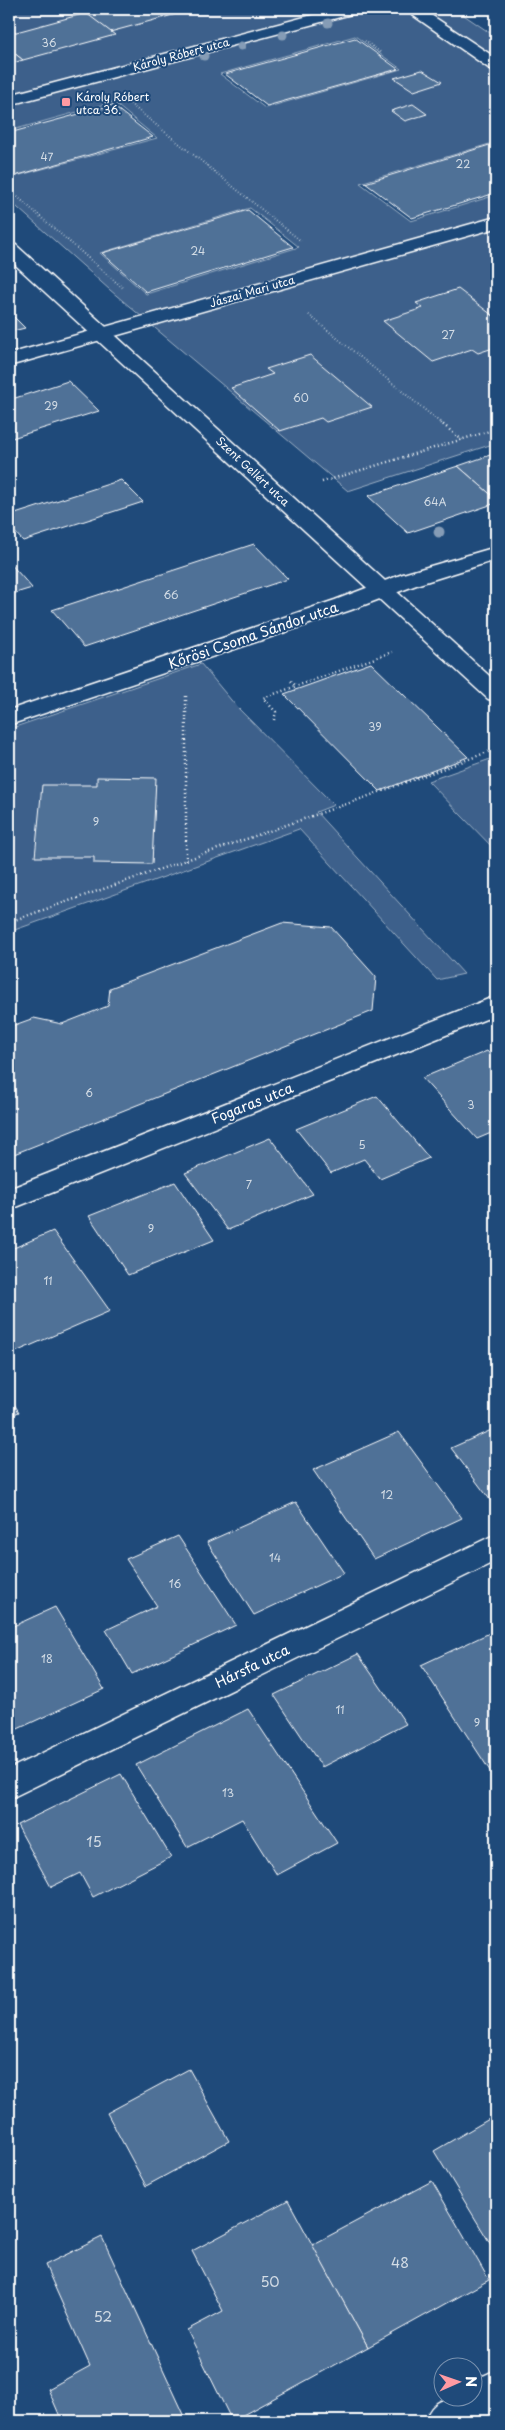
<svg xmlns="http://www.w3.org/2000/svg" width="505" height="2430" font-family="'Playpen Sans',sans-serif">
<style>
.green{fill:#3c618b;stroke:#9eb0c5;fill-rule:evenodd}
.building{fill:#507197;stroke:#fff}
.lines{fill:none;stroke-linecap:round;stroke-linejoin:round}
.street-casing{stroke:#fff;stroke-width:3}
.secondary-casing{stroke:#fff;stroke-width:3}
.path-far1{stroke:#fff;stroke-width:2;stroke-dasharray:0.5 2.5;stroke-linecap:butt}
.path{stroke:#fff;stroke-width:2.5;stroke-dasharray:1 3;stroke-linecap:butt}
.street{fill:#1f4a7a;fill-rule:evenodd}
.secondary{fill:#1f4a7a;fill-rule:evenodd}
.tree{fill:#859cb6}
.poi-dot{fill:#ff9aa2;stroke:#1f4a7a;stroke-width:2}
.labels{text-anchor:middle;dominant-baseline:central;stroke-width:4;stroke-linejoin:round;paint-order:stroke}
.number-label{font-size:11px;fill:#d3dce5}
.far-street-label{font-size:11px;fill:#fff;stroke:#1f4a7a}
.far-poi-label{font-size:11px;fill:#fff;stroke:#1f4a7a;text-anchor:start}
.street-label{font-size:14px;fill:#fff;stroke:#1f4a7a}
.near-number-label{font-size:14px;fill:#d3dce5}
</style>
<rect width="100%" height="100%" fill="#1f4a7a"/>
<filter id="ink" filterUnits="userSpaceOnUse"><feTurbulence type="fractalNoise" baseFrequency=".02" numOctaves="2"/><feDisplacementMap in="SourceGraphic" scale="10" xChannelSelector="R" yChannelSelector="G"/><feConvolveMatrix kernelMatrix="1 2 1 2 8 2 1 2 1" color-interpolation-filters="sRGB"/></filter>
<g filter="url(#ink)">
<g class="green">
<path d="M9,9H455L496,37V142L360,183L411,221L496,195V443L348,491L110,290L9,200V178L157,138L113,102L9,131ZM355,36L401,69L265,108L220,74ZM250,208L299,247L146,294L100,253Z"/>
<path d="M201,664L236,706L334,805L316,812L464,974L437,980L299,829L9,932V729Z"/>
<path d="M496,757V851L428,781Z"/>
</g>
<g class="building">
<path d="M87,9H195L110,32L81,10Z"/>
<path d="M86,13L115,35L23,60L9,49V34Z"/>
<path d="M355,38L398,69L267,106L225,74Z"/>
<path d="M9,49L23,60L9,64Z"/>
<path d="M422,70L442,82L414,91L394,78Z"/>
<path d="M413,104L427,114L405,121L391,111Z"/>
<path d="M112,105L153,137L11,177L9,175V133Z"/>
<path d="M496,143V193L412,218L365,183Z"/>
<path d="M248,210L293,247L146,292L102,253Z"/>
<path d="M458,289L496,318V347L478,353L472,349L433,362L383,321L423,308L416,303Z"/>
<path d="M9,312L25,328L9,332Z"/>
<path d="M310,355L372,407L326,422L321,418L280,431L231,388L273,374L266,369Z"/>
<path d="M68,381L99,411L9,439V400Z"/>
<path d="M496,453V499L458,466Z"/>
<path d="M458,466L496,499V503L408,533L368,496Z"/>
<path d="M121,480L143,502L23,541L9,526V516Z"/>
<path d="M254,544L288,579L84,647L52,610Z"/>
<path d="M9,562L32,588L9,595Z"/>
<path d="M371,663L468,757L380,791L284,694Z"/>
<path d="M97,777L156,778L152,864L94,863V857H35L42,785H97Z"/>
<path d="M282,923L331,927L376,977L373,1011L9,1156V1027L34,1018L62,1024L108,1006L110,988Z"/>
<path d="M487,1051L496,1061V1131L477,1139L422,1078Z"/>
<path d="M377,1096L429,1158L380,1179L364,1159L331,1173L296,1129Z"/>
<path d="M270,1138L313,1194L228,1230L185,1173Z"/>
<path d="M175,1182L214,1240L128,1275L89,1216Z"/>
<path d="M53,1231L110,1311L11,1354L9,1350V1250Z"/>
<path d="M9,1396L19,1412L9,1416Z"/>
<path d="M496,1428V1498L491,1501L451,1448Z"/>
<path d="M399,1432L462,1518L374,1559L313,1470Z"/>
<path d="M296,1502L344,1573L254,1615L207,1542Z"/>
<path d="M178,1536L236,1625L132,1674L106,1630L157,1606L126,1559Z"/>
<path d="M55,1607L104,1689L9,1733V1628Z"/>
<path d="M496,1630V1780L421,1665Z"/>
<path d="M358,1654L406,1724L322,1767L274,1695Z"/>
<path d="M248,1709L337,1843L277,1875L242,1819L187,1847L136,1765Z"/>
<path d="M121,1774L171,1857L93,1897L80,1873L51,1887L17,1825Z"/>
<path d="M189,2069L229,2141L146,2186L107,2113Z"/>
<path d="M496,2115V2253L434,2151Z"/>
<path d="M432,2181L489,2280L368,2347L312,2245Z"/>
<path d="M288,2200L368,2347L232,2421L187,2330L223,2311L192,2251Z"/>
<path d="M102,2237L187,2421H62L48,2389L90,2366L45,2265Z"/>
</g>
<g class="lines">
<g class="street-casing">
<g id="street">
<path d="M335,9H361L359,12L9,105V95Z"/>
<path d="M404,9H422L496,58V70L490,69Z"/>
<path d="M496,217V228L9,366V354Z"/>
<path d="M496,547V560L419,584L351,610L9,725V710L335,600L403,574Z"/>
<path d="M496,996V1015L9,1210V1189Z"/>
<path d="M496,1534V1561L9,1799V1769Z"/>
<path d="M496,2370V2411L480,2421H425C434,2396 449,2398 472,2398V2381Z"/>
</g>
</g>
<g class="secondary-casing">
<path id="secondary" d="M9,243L16,245L496,682V701L488,699L9,259Z"/>
</g>
<g class="path-far1">
<path d="M365,41L380,52L376,54"/>
<path d="M130,104L301,241"/>
<path d="M13,193L124,289"/>
<path d="M309,315L442,424"/>
</g>
<g class="path">
<path d="M440,422L462,440"/>
<path d="M322,482L496,429"/>
<path d="M291,681L296,686"/>
<path d="M186,696V861"/>
<path d="M274,720L276,712L263,698L392,652"/>
<path d="M9,922L355,801L496,749"/>
</g>
<use href="#street" class="street"/>
<use href="#secondary" class="secondary"/>
</g>
<g class="tree">
<circle cx="328" cy="23" r="4.5"/>
<circle cx="283" cy="35" r="4.5"/>
<circle cx="241" cy="46" r="4.5"/>
<circle cx="204" cy="56" r="4.5"/>
<circle cx="439" cy="532" r="5.5"/>
</g>
</g>
<rect class="poi-dot" x="61" y="97" width="10" height="10" rx="2.5"/>
<g class="labels">
<g class="number-label">
<text x="49" y="42">36</text>
<text x="47" y="156">47</text>
<text x="463" y="163">22</text>
<text x="198" y="250">24</text>
<text x="448" y="334">27</text>
<text x="301" y="397">60</text>
<text x="51" y="405">29</text>
<text x="435" y="501">64A</text>
<text x="171" y="594">66</text>
<text x="375" y="726">39</text>
<text x="96" y="821">9</text>
<text x="89" y="1092">6</text>
<text x="471" y="1104">3</text>
<text x="362" y="1144">5</text>
<text x="249" y="1184">7</text>
<text x="151" y="1228">9</text>
<text x="48" y="1280">11</text>
<text x="387" y="1494">12</text>
<text x="275" y="1557">14</text>
<text x="175" y="1583">16</text>
<text x="47" y="1658">18</text>
<text x="340" y="1709">11</text>
<text x="477" y="1722">9</text>
<text x="228" y="1792">13</text>
</g>
<g class="far-street-label">
<text transform="translate(181 54) rotate(-15)">Károly Róbert utca</text>
<text transform="translate(252 291) rotate(-16)">Jászai Mari utca</text>
<text transform="translate(253 471) rotate(43)">Szent Gellért utca</text>
</g>
<g class="far-poi-label">
<text x="76" y="96">Károly Róbert<tspan x="76" dy="13">utca 36.</tspan></text>
</g>
<g class="street-label">
<text transform="translate(253 635) rotate(-19)">Kőrösi Csoma Sándor utca</text>
<text transform="translate(252 1103) rotate(-22)">Fogaras utca</text>
<text transform="translate(252 1666) rotate(-26)">Hársfa utca</text>
</g>
<g class="near-number-label">
<text x="94" y="1841">15</text>
<text x="400" y="2262">48</text>
<text x="270" y="2281">50</text>
<text x="103" y="2316">52</text>
</g>
</g>
<rect width="505" height="2430" fill="none" stroke="#1f4a7a" stroke-width="30"/>
<rect x="15" y="15" width="475" height="2400" fill="none" stroke="#fff" stroke-width="2" filter="url(#ink)"/>
<g transform="translate(458 2382) rotate(88)"><circle r="24" fill="#1f4a7a" stroke="#7992af"/>
<path d="M0-4L9 19L0 12L-9 19Z" fill="#ff9aa2"/>
<text y="-8" font-size="14" font-weight="bold" text-anchor="middle" fill="#ffffff">N</text>
</g>
</svg>
